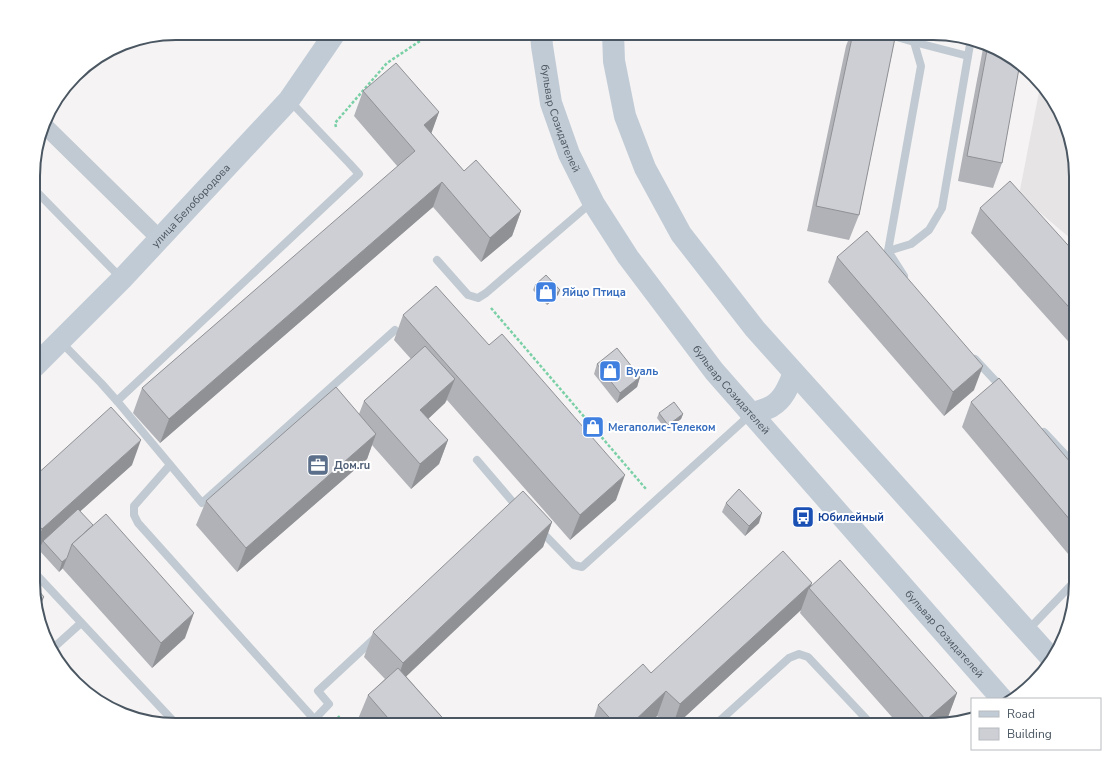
<svg xmlns="http://www.w3.org/2000/svg" width="1109" height="758" font-family="'Nunito Sans',sans-serif">
<style>
.education{fill:#e6e4e5}
.lines{fill:none;stroke-linecap:round;stroke-linejoin:round}
.path{stroke:#7ad0a6;stroke-width:2.5;stroke-dasharray:3 2;stroke-linecap:butt}
.lane{stroke:#c1cad2;stroke-width:8}
.street{stroke:#c1cad2;stroke-width:17}
.secondary{stroke:#c1cbd6;stroke-width:22}
.wall{fill:#b0b2b7}
.shaded-wall{fill:#909195}
.building{fill:#cdcfd5;stroke:#909195}
.labels{text-anchor:middle;dominant-baseline:central;stroke-width:4;stroke-linejoin:round;paint-order:stroke}
.street-label{font-size:11px;fill:#4a5661;stroke:#fff}
.shop-label{font-size:11px;font-weight:bold;fill:#366cbe;stroke:#fff;text-anchor:start}
.service-label{font-size:11px;font-weight:bold;fill:#4e5e75;stroke:#fff;text-anchor:start}
.transit-label{font-size:11px;font-weight:bold;fill:#164399;stroke:#fff;text-anchor:start}
.rim{fill:none;stroke:#4a5661;stroke-width:2}
</style>
<rect width="100%" height="100%" fill="#f5f3f3"/>
<path class="education" d="M1040,87L1061,112L1076,166V243L1019,195Z"/>
<g class="lines">
<g class="path">
<path d="M336,127L335,123L387,63L432,33"/>
<path d="M491,308L646,489"/>
<path d="M338,716L345,725"/>
</g>
<g class="lane">
<path d="M883,33L914,42L921,66L888,251L904,276"/>
<path d="M968,56L971,39"/>
<path d="M34,189L121,278"/>
<path d="M888,251L911,244L929,230L942,208L968,56L914,42"/>
<path d="M437,260L468,295L478,298L486,293L592,202"/>
<path d="M61,342L101,383L117,401L359,174L349,163L289,100"/>
<path d="M975,359L1003,389"/>
<path d="M117,401L202,503L395,330"/>
<path d="M1044,432L1076,466"/>
<path d="M477,460L518,508"/>
<path d="M170,465L134,506V515L138,523L314,719"/>
<path d="M540,530L574,565L582,567L751,414"/>
<path d="M34,572L177,725"/>
<path d="M1028,630L1076,580"/>
<path d="M51,650L81,623"/>
<path d="M309,725L329,704L318,691L376,637"/>
<path d="M715,725L789,658L799,654L808,657L872,725"/>
</g>
<path class="street" d="M44,125L159,238"/>
<g class="secondary">
<path id="s1" d="M541,33L542,46L551,103L569,154L594,204L628,257L714,371L1002,699"/>
<path d="M613,33L614,61L625,116L645,168L681,234L755,329L1052,659"/>
<path id="s2" d="M34,367L122,279L289,100L335,33"/>
<path d="M751,414C758,411 766,410 772,406C784,399 789,385 794,373"/>
</g>
</g>
<g class="wall">
<path d="M851,33H896L859,215L849,240L807,231L846,46Z"/>
<path d="M984,43L1020,62L1002,163L993,188L958,181Z"/>
<path d="M363,91L439,112L431,133L464,171L521,211L512,236L481,262L433,207L160,443L133,413L142,388L398,167L354,116Z"/>
<path d="M980,208L1076,254V350L971,233Z"/>
<path d="M837,257L974,390L944,416L828,282Z"/>
<path d="M535,285L560,290L558,295L547,305L533,290Z"/>
<path d="M403,315L616,500L570,540L447,400L445,403L428,419L448,440L439,464L411,489L372,445L367,459L237,572L196,525L206,501L359,414L364,401L411,359L394,340Z"/>
<path d="M597,364L640,377L637,387L617,403L594,374Z"/>
<path d="M971,402L1076,469V560L1074,561L962,427Z"/>
<path d="M659,413L683,414L681,419L666,430L657,418Z"/>
<path d="M132,465L80,511L185,638L152,668L63,569V568L59,572L39,550L40,548L34,553V477Z"/>
<path d="M726,503L759,523L745,536L722,512Z"/>
<path d="M552,522L543,547L406,676L449,725H363L358,719L368,695L385,679L364,657L373,632Z"/>
<path d="M811,585L957,693L948,717L934,725H899L800,613L801,610L676,725H667L657,716L648,725H583L593,721L598,705L651,673Z"/>
</g>
<g class="shaded-wall">
<path d="M439,112L430,137L424,125Z"/>
<path d="M442,182L433,207L160,443L169,419Z"/>
<path d="M521,211L512,236L481,262L490,238Z"/>
<path d="M560,290L558,295L547,305L549,300Z"/>
<path d="M983,366L974,390L944,416L953,392Z"/>
<path d="M640,377L637,387L617,403L620,393Z"/>
<path d="M455,379L445,403L411,435L420,410Z"/>
<path d="M683,414L681,419L666,430L668,425Z"/>
<path d="M376,434L367,459L237,572L246,548Z"/>
<path d="M141,440L132,465L45,543L43,541L40,548L34,553V551L42,529Z"/>
<path d="M448,440L439,464L411,489L420,464Z"/>
<path d="M625,475L616,500L570,540L580,515Z"/>
<path d="M762,513L759,523L745,536L749,526Z"/>
<path d="M552,522L543,547L394,688L403,663Z"/>
<path d="M67,558L63,568L59,572L62,562Z"/>
<path d="M812,583L810,589L809,588L801,610L676,725H673L680,704Z"/>
<path d="M44,597L38,612L35,604Z"/>
<path d="M194,613L185,638L152,668L161,643Z"/>
<path d="M666,691L657,716L648,725H630Z"/>
<path d="M957,693L948,717L942,723L934,725H924L926,720Z"/>
</g>
<g class="building">
<path d="M853,33H896L859,215L816,206Z"/>
<path d="M988,45L1020,63L1002,163L967,156Z"/>
<path d="M396,63L439,112L424,125L464,171L476,160L521,211L490,238L442,182L169,419L142,388L415,151L363,91Z"/>
<path d="M1010,181L1076,254V315L980,208Z"/>
<path d="M867,231L983,366L953,392L837,257Z"/>
<path d="M546,275L560,290L549,300L535,285Z"/>
<path d="M436,286L489,345L502,334L625,475L580,515L403,315Z"/>
<path d="M425,346L455,379L420,410L448,440L420,464L364,401Z"/>
<path d="M617,348L640,377L620,393L597,364Z"/>
<path d="M999,378L1076,469V527L971,402Z"/>
<path d="M336,387L376,434L246,548L206,501Z"/>
<path d="M674,402L683,414L668,425L659,413Z"/>
<path d="M111,407L141,440L42,529L34,520V477Z"/>
<path d="M739,489L762,513L749,526L726,503Z"/>
<path d="M523,491L552,522L403,663L373,632Z"/>
<path d="M78,509L93,525L72,544L67,558L62,562L43,541Z"/>
<path d="M106,514L194,613L161,643L72,544Z"/>
<path d="M783,551L812,583L680,704L666,691L630,725H616L598,705L643,664L651,673Z"/>
<path d="M840,560L957,693L926,720L809,588Z"/>
<path d="M34,585L44,597L35,604L34,601Z"/>
<path d="M398,668L449,725H394L368,695Z"/>
<path d="M590,718L596,725H583Z"/>
</g>
<defs>
<g id="shop-square" transform="scale(1.15)"><rect x="-9" y="-9" width="18" height="18" rx="4" fill="#3f7fe0" stroke="#fff"/><path d="M-5-2.5h2.3a2.7 3.5 0 0 1 5.4 0H5L5.5 6h-11ZM-1.5-2.5h3a1.5 2.3 0 0 0-3 0Z" fill="#fff"/></g>
<g id="office-square" transform="scale(1.15)"><rect x="-9" y="-9" width="18" height="18" rx="4" fill="#5c6f8a" stroke="#fff"/><path d="M-6-3h4V-5.5h4V-3h4V5H-6ZM-1-4.5V-3h2v-1.5ZM-6 0V1H6V0Z" fill="#fff"/></g>
<g id="bus-square" transform="scale(1.15)"><rect x="-9" y="-9" width="18" height="18" rx="4" fill="#1a4fb4" stroke="#fff"/><path d="M-5-6H5V4H4V6H2V4H-2V6H-4V4H-5ZM-3.5-4V0h7V-4ZM-3.5 1.2v1.5H-2V1.2ZM2 1.2v1.5H3.5V1.2Z" fill="#fff"/></g>
</defs>
<g fill-rule="evenodd">
<use href="#shop-square" x="546" y="292"/>
<use href="#shop-square" x="610" y="371"/>
<use href="#shop-square" x="593" y="427"/>
<use href="#office-square" x="318" y="465"/>
<use href="#bus-square" x="803" y="517"/>
</g>
<g class="labels">
<g class="street-label">
<text stroke="none"><textPath href="#s1" startOffset="88">бульвар Созидателей</textPath></text>
<text stroke="none"><textPath href="#s2" startOffset="225">улица Белобородова</textPath></text>
<text stroke="none"><textPath href="#s1" startOffset="412">бульвар Созидателей</textPath></text>
<text stroke="none"><textPath href="#s1" startOffset="736">бульвар Созидателей</textPath></text>
</g>
<g class="shop-label">
<text x="562" y="292">Яйцо Птица</text>
<text x="626" y="371">Вуаль</text>
<text x="608" y="427">Мегаполис-Телеком</text>
</g>
<g class="service-label">
<text x="334" y="465">Дом.ru</text>
</g>
<g class="transit-label">
<text x="818" y="517">Юбилейный</text>
</g>
</g>
<path d="M0 0H1109V758H0ZM176 40H933A136 136 0 0 1 1069 176V582A136 136 0 0 1 933 718H176A136 136 0 0 1 40 582V176A136 136 0 0 1 176 40Z" fill="#fff" fill-rule="evenodd"/>
<path class="rim" d="M176 40H933A136 136 0 0 1 1069 176V582A136 136 0 0 1 933 718H176A136 136 0 0 1 40 582V176A136 136 0 0 1 176 40Z"/>
<rect x="971" y="698" width="130" height="52" fill="#ffffff" stroke="#b7bbc0"/>
<rect x="979" y="711" width="20" height="6" fill="#c1cbd6" stroke="#b7bbc0"/>
<text x="1007" y="718" font-size="12" fill="#4a5661">Road</text>
<rect x="979" y="728" width="20" height="12" fill="#cdcfd5" stroke="#b7bbc0"/>
<text x="1007" y="738" font-size="12" fill="#4a5661">Building</text>
</svg>
